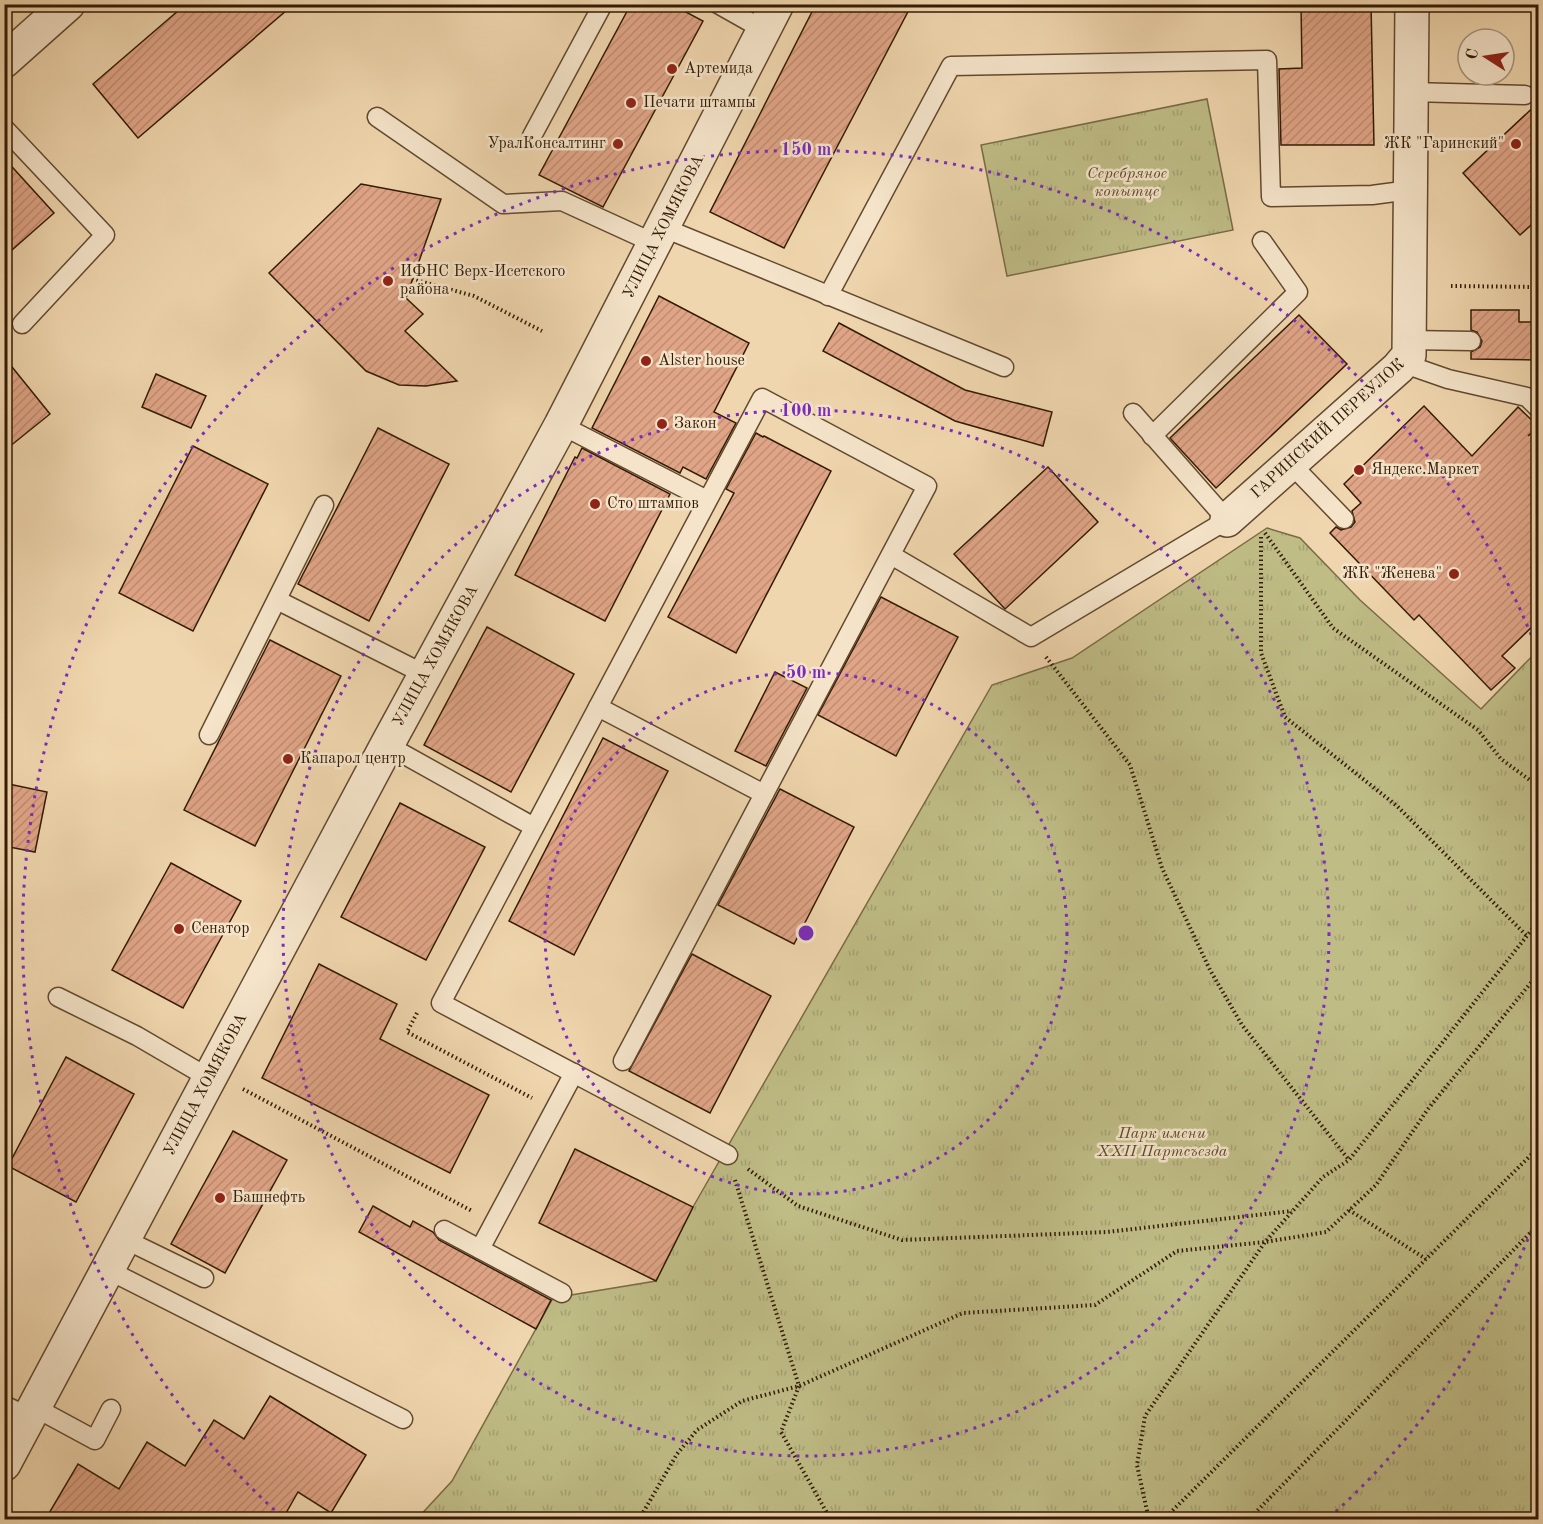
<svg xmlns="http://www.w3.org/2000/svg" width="1543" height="1524" font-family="'Old Standard TT',serif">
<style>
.park{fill:url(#park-tufts);stroke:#796c46;stroke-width:1.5}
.building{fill:url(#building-hatch);stroke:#331b05;stroke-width:1.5}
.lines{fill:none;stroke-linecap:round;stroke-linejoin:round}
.service-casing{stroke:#624a2f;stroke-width:21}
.minor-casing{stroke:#624a2f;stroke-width:36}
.tertiary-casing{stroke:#624a2f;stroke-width:36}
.path{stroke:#331b05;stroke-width:4;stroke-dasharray:1.5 3;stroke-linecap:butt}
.service{stroke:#f5e4ca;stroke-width:18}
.minor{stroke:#f5e4ca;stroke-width:33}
.tertiary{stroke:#f5e4ca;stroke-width:33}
.ring{fill:none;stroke:#7b2cbf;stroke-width:3;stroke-dasharray:3 6}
.poi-dot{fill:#8f2418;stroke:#f5e4ca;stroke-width:2}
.labels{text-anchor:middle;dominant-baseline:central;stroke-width:5;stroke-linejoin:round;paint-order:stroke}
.poi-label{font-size:16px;fill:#331b05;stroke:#f5e4ca;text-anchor:start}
.park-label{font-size:16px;font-style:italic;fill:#5d4b2c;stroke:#f5e4ca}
.street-label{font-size:16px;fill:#331b05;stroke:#f5e4ca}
.centre{fill:#7b2cbf;stroke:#f5e4ca;stroke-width:3}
.ring-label{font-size:18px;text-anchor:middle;font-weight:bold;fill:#7b2cbf;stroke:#f5e4ca;stroke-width:5;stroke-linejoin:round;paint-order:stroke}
</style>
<defs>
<pattern id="park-tufts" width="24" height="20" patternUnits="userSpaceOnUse" patternTransform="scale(1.5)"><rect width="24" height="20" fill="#bfbc86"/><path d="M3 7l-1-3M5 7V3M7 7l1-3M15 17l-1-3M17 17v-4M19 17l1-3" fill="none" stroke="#a5a172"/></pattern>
<pattern id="building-hatch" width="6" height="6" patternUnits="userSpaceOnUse" patternTransform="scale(1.5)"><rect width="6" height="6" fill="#e0a587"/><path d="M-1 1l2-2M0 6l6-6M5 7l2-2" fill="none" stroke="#c18d73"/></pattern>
</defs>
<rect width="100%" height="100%" fill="#f0d6ae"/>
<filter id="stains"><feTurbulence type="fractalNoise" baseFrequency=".00333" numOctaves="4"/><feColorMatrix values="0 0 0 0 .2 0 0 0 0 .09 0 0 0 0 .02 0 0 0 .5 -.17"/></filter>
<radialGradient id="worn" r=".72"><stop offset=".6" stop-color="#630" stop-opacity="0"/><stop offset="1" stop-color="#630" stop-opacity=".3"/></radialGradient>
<g class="park">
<path d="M1207,99L1233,230L1007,276L981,145Z"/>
<path d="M1267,528L1300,538L1360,600L1481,709L1538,650V1519L416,1520L452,1481L553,1298L656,1281L693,1207L992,685L1072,658Z"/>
</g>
<g class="building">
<path d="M186,4H294L138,138L93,84Z"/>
<path d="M631,4H671L703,21L603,207L539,175Z"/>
<path d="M816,4H912L784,248L710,212Z"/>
<path d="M1301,4H1371L1374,145H1281L1279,69L1302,68Z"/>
<path d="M1539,102V218L1520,235L1463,173Z"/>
<path d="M4,158L54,213L4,257Z"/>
<path d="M361,184L441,199L406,298L423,314L405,331L457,381L426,386L399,385L366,371L269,273Z"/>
<path d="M659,296L749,343L714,412L736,423L706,479L683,467L680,473L592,428Z"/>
<path d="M1471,310H1519V322H1539V360L1471,359V352L1480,347L1482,341L1477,332L1471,330Z"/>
<path d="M1299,315L1347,364L1216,488L1170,438Z"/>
<path d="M839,323L965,390L1052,412L1043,446L955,421L823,351Z"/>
<path d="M4,357L50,414L4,451Z"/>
<path d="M156,374L206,396L191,428L142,407Z"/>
<path d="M1424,406L1472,456L1518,407L1539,427V620L1502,656L1515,668L1491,690L1419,615L1414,620L1330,533L1336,527L1341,530L1351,527L1355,522L1352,511L1361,503L1344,484Z"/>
<path d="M378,428L449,464L369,621L298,584Z"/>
<path d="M756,433L763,437L764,436L831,471L736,653L668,617L734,493L726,489Z"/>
<path d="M193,446L268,484L193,631L119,593Z"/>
<path d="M582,448L670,494L605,621L515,575L575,457L577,458Z"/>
<path d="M1048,467L1098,522L1005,609L954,554Z"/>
<path d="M881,597L958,637L896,756L818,715Z"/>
<path d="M487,627L574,674L511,792L424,745Z"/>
<path d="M270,640L341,676L255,846L184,810Z"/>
<path d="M775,672L807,688L766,766L735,751Z"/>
<path d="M603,738L668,771L574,955L509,921Z"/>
<path d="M4,783L47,792L35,852L4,846Z"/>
<path d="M780,789L854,827L794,944L718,905Z"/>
<path d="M400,803L485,847L426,960L341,917Z"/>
<path d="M171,863L241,901L183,1008L112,970Z"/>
<path d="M692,954L771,996L710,1113L629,1071Z"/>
<path d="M319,964L397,1004L380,1039L489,1095L450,1173L262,1078Z"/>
<path d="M66,1057L134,1094L76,1202L8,1166Z"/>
<path d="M233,1131L287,1160L225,1273L171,1244Z"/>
<path d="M575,1149L693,1207L656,1281L539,1223Z"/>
<path d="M373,1206L410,1227L413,1221L433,1232L439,1240L551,1300L536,1329L359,1232Z"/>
<path d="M270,1396L366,1455L331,1513L298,1492L282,1520H45L78,1464L119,1489L147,1442L185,1466L214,1420L244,1439Z"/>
</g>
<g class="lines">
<g class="service-casing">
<g id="service">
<path d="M718,4L764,30"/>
<path d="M1411,92L1525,95"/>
<path d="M377,117L503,204L562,201L656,244"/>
<path d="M4,128L105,235L22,324"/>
<path d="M532,136L603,4"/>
<path d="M664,228L1004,367"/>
<path d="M828,296L951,66L1267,60L1271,197L1372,195L1410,190"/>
<path d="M1409,340L1471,341"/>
<path d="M1402,363L1448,379L1527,397L1538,408"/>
<path d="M561,425L707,500"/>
<path d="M1152,436L1298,292L1262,241"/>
<path d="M1291,464L1344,519"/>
<path d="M891,555L1031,637L1227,520L1133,413"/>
<path d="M277,600L426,675"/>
<path d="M598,707L764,794"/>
<path d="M209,735L324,505"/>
<path d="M387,745L534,827"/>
<path d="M58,997L137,1036L209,1078"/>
<path d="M623,1061L927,486L762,398L441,1003L728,1155"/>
<path d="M444,1230L562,1293"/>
<path d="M124,1239L204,1278"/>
<path d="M480,1249L574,1073"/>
<path d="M108,1270L403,1419"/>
<path d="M4,1405L29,1417"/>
<path d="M34,1407L95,1440L111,1409"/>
</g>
</g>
<g class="minor-casing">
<g id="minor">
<path d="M4,61L68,4"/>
<path d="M1227,520L1398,368L1409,355L1412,4"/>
</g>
</g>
<g class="tertiary-casing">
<path id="tertiary" d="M4,1464L387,745L561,425L777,4"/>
</g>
<g class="path">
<path d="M412,279L474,296L542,331"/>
<path d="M1451,286L1538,287"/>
<path d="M1529,434L1538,444"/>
<path d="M1265,533L1333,628L1478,730L1501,759L1538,786"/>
<path d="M1261,537V653L1285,717L1397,806L1527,936"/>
<path d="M1046,657L1130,765L1162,868L1210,970L1242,1025L1349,1160"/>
<path d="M417,1013L407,1032L532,1098"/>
<path d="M243,1089L472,1211"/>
<path d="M748,1169L798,1206L902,1240L1107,1232L1292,1211"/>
<path d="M735,1180L799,1386L781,1432L831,1520"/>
<path d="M1349,1210L1426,1259"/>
<path d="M633,1520L641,1516L677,1454L697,1430L742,1401L799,1386L963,1313L1095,1305L1177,1251L1265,1242L1326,1232L1376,1185L1428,1109L1538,974"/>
<path d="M1149,1520L1137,1465L1145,1416L1265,1242L1323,1177L1349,1160L1538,922"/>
<path d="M1163,1520L1538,1148"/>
<path d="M1248,1520L1538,1225"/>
</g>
<use href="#service" class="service"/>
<use href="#minor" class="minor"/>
<use href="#tertiary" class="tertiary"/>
</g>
<g class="ring">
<circle cx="806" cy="933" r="261"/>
<circle cx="806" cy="933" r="523"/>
<path d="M1538 1214A784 784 0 0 1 1331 1516M281 1516A784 784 0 1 1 1538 652"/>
</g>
<g class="poi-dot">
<circle cx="672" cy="69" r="6"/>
<circle cx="631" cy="103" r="6"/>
<circle cx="618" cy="144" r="6"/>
<circle cx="1516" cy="144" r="6"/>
<circle cx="388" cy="281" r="6"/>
<circle cx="646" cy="361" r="6"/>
<circle cx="662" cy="424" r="6"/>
<circle cx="1359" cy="470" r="6"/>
<circle cx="595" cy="504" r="6"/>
<circle cx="1454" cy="574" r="6"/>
<circle cx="288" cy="759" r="6"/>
<circle cx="179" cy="929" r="6"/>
<circle cx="220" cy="1198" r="6"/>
</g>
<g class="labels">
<g class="poi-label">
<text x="684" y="69">Артемида</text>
<text x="643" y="103">Печати штампы</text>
<text x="606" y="144" text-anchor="end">УралКонсалтинг</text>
<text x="1504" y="144" text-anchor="end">ЖК "Гаринский"</text>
<text x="400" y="272">ИФНС Верх-Исетского<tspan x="400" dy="18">района</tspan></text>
<text x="658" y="361">Alster house</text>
<text x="674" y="424">Закон</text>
<text x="1371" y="470">Яндекс.Маркет</text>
<text x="607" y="504">Сто штампов</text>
<text x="1442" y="574" text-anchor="end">ЖК "Женева"</text>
<text x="300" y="759">Капарол центр</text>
<text x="191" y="929">Сенатор</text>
<text x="232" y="1198">Башнефть</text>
</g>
<g class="park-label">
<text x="1127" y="174">Серебряное<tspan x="1127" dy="18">копытце</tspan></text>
<text x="1162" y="1134">Парк имени<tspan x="1162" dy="18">XXII Партсъезда</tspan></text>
</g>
<g class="street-label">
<text transform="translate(664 227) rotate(-63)">УЛИЦА ХОМЯКОВА</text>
<text transform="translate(1328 429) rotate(-42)">ГАРИНСКИЙ ПЕРЕУЛОК</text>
<text transform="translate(436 656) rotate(-61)">УЛИЦА ХОМЯКОВА</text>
<text transform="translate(206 1085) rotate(-62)">УЛИЦА ХОМЯКОВА</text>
</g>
</g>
<circle cx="806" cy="933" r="9" class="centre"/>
<g class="ring-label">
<text x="806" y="155">150 m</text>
<text x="806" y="416">100 m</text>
<text x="806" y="678">50 m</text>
</g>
<rect width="1543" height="1524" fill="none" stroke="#f0d6ae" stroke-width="24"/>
<rect x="6" y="6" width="1531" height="1512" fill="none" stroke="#331b05" stroke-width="3"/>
<rect x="12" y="12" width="1519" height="1500" fill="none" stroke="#331b05" stroke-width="1.5"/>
<g transform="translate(1486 57) rotate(282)"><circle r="28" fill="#f5e4ca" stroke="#a7947b" stroke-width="1.5"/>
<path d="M0-4.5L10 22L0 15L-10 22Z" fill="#8f2418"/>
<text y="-9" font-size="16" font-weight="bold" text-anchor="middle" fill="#331b05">С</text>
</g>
<rect width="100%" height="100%" filter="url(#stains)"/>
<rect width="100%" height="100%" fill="url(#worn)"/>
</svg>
